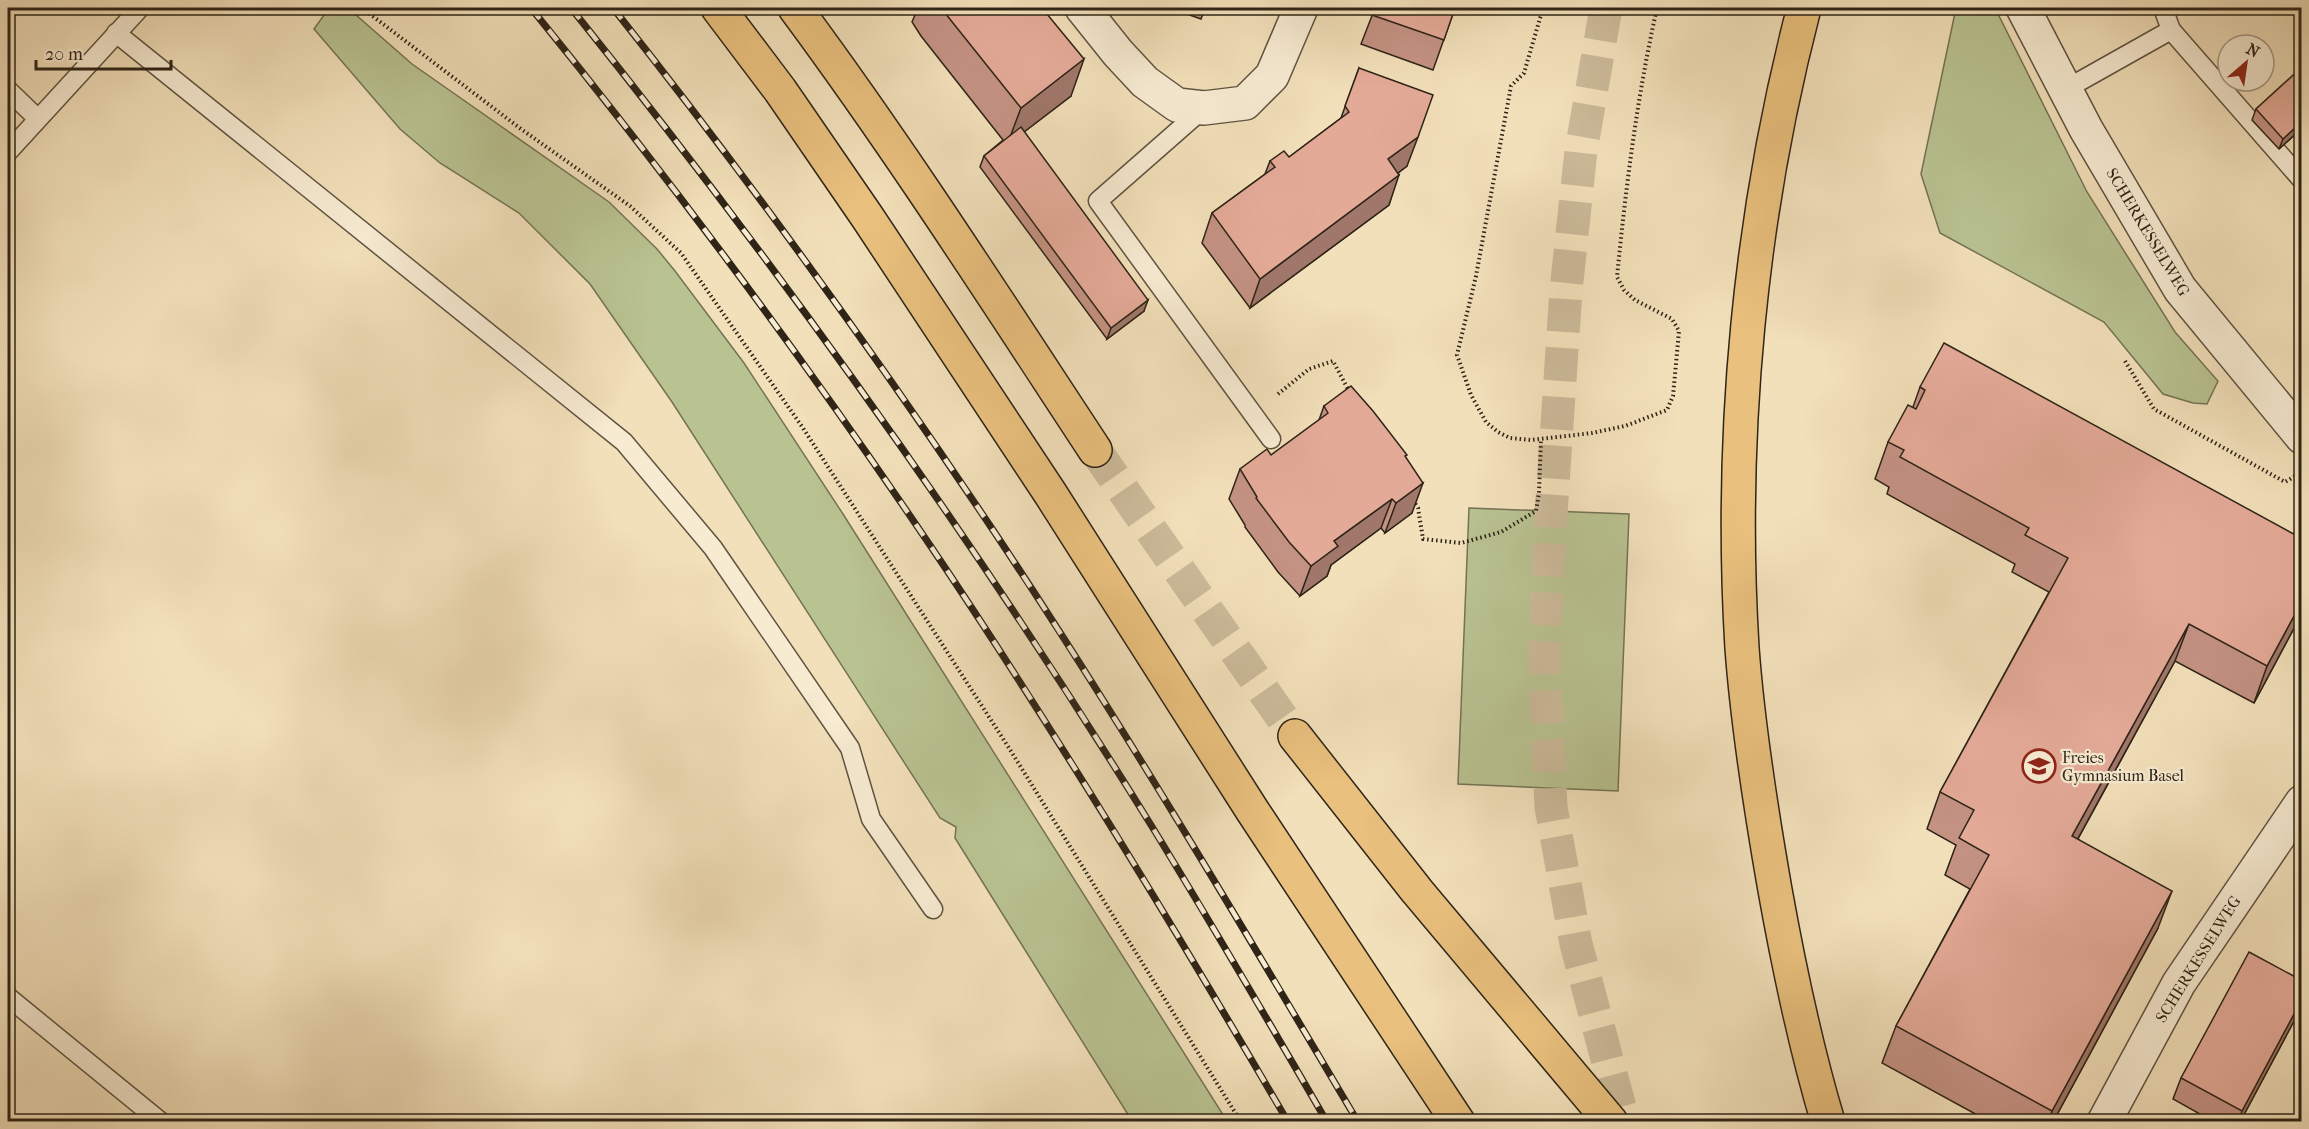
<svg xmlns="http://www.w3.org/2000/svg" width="2309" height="1129" font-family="'IM FELL French Canon',serif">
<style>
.green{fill:#b9c291;stroke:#747354;stroke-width:1.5}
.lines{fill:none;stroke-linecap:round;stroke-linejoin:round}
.motorway-tunnel{stroke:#cbba99;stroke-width:33;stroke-dasharray:33 16;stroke-linecap:butt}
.service-casing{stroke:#5f5340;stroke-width:21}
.minor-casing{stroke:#5f5340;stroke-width:36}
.motorway-casing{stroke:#2e2417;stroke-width:36}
.path{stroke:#2e2417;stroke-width:4;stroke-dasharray:1.5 3;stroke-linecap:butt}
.service{stroke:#f7ebd2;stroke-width:18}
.minor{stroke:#f7ebd2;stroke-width:33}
.motorway{stroke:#e9c07d;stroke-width:33}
.rail-casing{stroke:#2e2417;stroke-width:7}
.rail{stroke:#f7ebd2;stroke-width:4.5;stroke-dasharray:14;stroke-linecap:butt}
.wall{fill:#c49283;stroke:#2e2417;stroke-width:1.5}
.shaded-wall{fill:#a0776a;stroke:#2e2417;stroke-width:1.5}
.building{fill:#e4aa98;stroke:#2e2417;stroke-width:1.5}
.labels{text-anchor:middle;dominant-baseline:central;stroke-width:4.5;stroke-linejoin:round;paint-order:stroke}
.street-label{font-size:16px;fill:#2e2417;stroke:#f7ebd2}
.poi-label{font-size:16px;fill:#2e2417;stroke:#f7ebd2;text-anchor:start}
</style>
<rect width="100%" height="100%" fill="#f2e0ba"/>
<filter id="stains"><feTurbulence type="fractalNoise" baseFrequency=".00333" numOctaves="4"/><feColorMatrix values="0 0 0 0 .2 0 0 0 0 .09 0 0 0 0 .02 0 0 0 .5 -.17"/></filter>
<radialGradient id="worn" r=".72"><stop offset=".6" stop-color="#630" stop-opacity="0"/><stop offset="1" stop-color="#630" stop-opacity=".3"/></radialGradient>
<g class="green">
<path d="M329,8H348L412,64L609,202L657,249L675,271L744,363L843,514L1227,1121H1132L955,838L956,827L940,818L672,402L590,284L519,213L440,163L400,129L314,29Z"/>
<path d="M1956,8H1995L2087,192L2175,332L2218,381L2207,404L2193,403L2163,394L2104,322L1940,233L1921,174Z"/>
<path d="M1469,508L1629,514L1618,791L1458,784Z"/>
</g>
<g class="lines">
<g class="motorway-tunnel">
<path d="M1606,8L1581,151L1566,290L1550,529L1544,658L1551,807L1576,944L1624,1122"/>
<path d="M1095,450L1295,736"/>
</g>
<g class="service-casing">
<g id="service">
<path d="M2171,30L2302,180"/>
<path d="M116,33L624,442L713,548L850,748L871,819L933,909"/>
<path d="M2066,89L2171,30L2163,8"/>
<path d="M8,90L37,118"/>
<path d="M1204,108L1098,201L1271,439"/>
<path d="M8,152L140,8"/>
<path d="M8,997L161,1122"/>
</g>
</g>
<g class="minor-casing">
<g id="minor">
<path d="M1082,8L1118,53L1145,82L1177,105L1204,108L1245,103L1272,76L1301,8"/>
<path d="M2023,8L2086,129L2180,289L2302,437"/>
<path d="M2104,1122L2179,983L2302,802"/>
</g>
</g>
<g class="motorway-casing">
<g id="motorway">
<path d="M718,8L780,90L868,218L1050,493L1252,810L1458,1122"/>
<path d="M795,8C901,151 997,301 1095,450"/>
<path d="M1804,8C1750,215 1729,434 1742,648C1748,729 1761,810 1775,890C1789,968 1805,1045 1828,1122"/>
<path d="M1295,736L1417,891L1611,1122"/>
</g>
</g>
<g class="path">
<path d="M362,8L521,129L630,206L681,253L803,428L1009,748L1241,1122"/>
<path d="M1543,8L1524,73L1511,86L1476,276L1457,355L1471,395L1486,422L1498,432L1510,438L1531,440L1592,433L1625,426L1667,410L1673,396L1679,331L1672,319L1635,300L1624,290L1617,277C1626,186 1637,97 1657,8"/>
<path d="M2125,361L2154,409L2285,482L2295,476"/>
<path d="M1278,394L1309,369L1333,361L1350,393"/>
<path d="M1413,500L1418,508L1423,539L1461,543L1501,532L1536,511L1539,493L1541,439"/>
</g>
<use href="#service" class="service"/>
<use href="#minor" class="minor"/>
<use href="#motorway" class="motorway"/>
<g class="rail-casing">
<g id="rail">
<path d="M531,8C678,189 816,375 946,569C1066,749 1179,935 1288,1122"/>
<path d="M571,8C780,268 975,541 1151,825C1211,923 1269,1022 1327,1122"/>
<path d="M613,8C748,178 876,355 997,536C1124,727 1241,924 1358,1122"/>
</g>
</g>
<use href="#rail" class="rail"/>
</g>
<g class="wall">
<path d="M909,8H1042L1071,96L1024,132L1144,311L1107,339L980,167L984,156L1003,140L921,36L912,22L915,15Z"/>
<path d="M1170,8H1205L1201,19Z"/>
<path d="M1375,8H1455L1433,70L1361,44Z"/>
<path d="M1359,68L1407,166L1398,173L1389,205L1250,308L1202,243L1212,213L1265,174L1270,161L1289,157L1341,118Z"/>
<path d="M2301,68V129L2279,149L2252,120L2256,109Z"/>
<path d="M1920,387L2301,615L2254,703L2175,661L2078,839L2158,928L2053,1122H1990L1882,1063L1896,1026L1970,889L1945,875L1956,845L1927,829L1940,792L2049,592L2012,572L2015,564L1887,494L1889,487L1875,479L1888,442L1913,407Z"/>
<path d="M1324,406L1406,458L1412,513L1385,533L1381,528L1331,565L1327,576L1300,596L1278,572L1245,527V525L1229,499L1240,469L1271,455L1319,420Z"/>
<path d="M2301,1008L2240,1122H2214L2173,1099L2181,1078Z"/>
</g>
<g class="shaded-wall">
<path d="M1084,59L1071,96L1007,145L1021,108Z"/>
<path d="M2301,122V129L2279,149L2283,139Z"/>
<path d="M1418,137L1407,166L1377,189L1388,159Z"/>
<path d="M1399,175L1389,205L1250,308L1260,279Z"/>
<path d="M1148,300L1144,311L1107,339L1111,328Z"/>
<path d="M1423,483L1412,513L1385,533L1396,503Z"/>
<path d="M1392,499L1381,528L1331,565L1327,576L1300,596L1311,566L1334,541Z"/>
<path d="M2301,603V615L2254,703L2267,666Z"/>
<path d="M2189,624L2175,661L2059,873L2072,836Z"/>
<path d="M2172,891L2158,928L2053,1122H2048L2052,1111Z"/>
<path d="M2301,1001V1008L2240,1122H2238L2242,1111Z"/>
</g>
<g class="building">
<path d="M941,8H1042L1084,59L1021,108Z"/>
<path d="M1375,8H1455L1444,40L1372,15Z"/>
<path d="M1359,68L1433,95L1418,137L1388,159L1399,175L1260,279L1212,213L1275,167L1270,161L1284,151L1289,157L1349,112L1345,106Z"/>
<path d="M2301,68V122L2283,139L2256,109Z"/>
<path d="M1021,127L1148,300L1111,328L984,156Z"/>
<path d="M1944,343L2301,538V603L2267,666L2189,624L2072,836L2172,891L2052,1111L1896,1026L1989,855L1959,838L1974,810L1940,792L2068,558L2025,535L2029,528L1900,457L1904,450L1888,442L1908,405L1916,409L1925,390L1920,387Z"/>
<path d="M1351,386L1373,411L1407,455L1405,456L1423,483L1396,503L1392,499L1334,541L1338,546L1311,566L1289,542L1256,498L1257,497L1240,469L1267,449L1271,455L1328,413L1324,406Z"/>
<path d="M2249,952L2301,980V1001L2242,1111L2181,1078Z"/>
</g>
<defs>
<g id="school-ring" transform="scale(1.725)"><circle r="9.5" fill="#f7ebd2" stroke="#8f2418" stroke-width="1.5"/><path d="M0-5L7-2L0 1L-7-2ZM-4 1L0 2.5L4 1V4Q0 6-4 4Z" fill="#8f2418"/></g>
</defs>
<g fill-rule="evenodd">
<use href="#school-ring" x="2039" y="766"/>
</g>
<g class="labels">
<g class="street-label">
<text transform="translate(2148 232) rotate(59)">SCHERKESSELWEG</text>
<text transform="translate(2198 959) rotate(-58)">SCHERKESSELWEG</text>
</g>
<g class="poi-label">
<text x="2062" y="757">Freies<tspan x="2062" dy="18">Gymnasium Basel</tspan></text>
</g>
</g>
<rect width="2309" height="1129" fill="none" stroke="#f2e0ba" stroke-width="30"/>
<rect x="9" y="9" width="2291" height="1111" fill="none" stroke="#2e2417" stroke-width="3"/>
<rect x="15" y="15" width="2279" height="1099" fill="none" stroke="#2e2417" stroke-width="1.5"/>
<g transform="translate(2246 63) rotate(29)"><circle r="28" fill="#f7ebd2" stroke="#a79b87" stroke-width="1.5"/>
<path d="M0-4.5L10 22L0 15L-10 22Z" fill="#8f2418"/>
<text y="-9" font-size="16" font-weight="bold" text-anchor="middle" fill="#2e2417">N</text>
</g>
<path d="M36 60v9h135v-9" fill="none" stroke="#2e2417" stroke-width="3"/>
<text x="45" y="60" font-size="18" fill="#2e2417" stroke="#f7ebd2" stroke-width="4.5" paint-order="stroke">20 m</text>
<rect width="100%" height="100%" filter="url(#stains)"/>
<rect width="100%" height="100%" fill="url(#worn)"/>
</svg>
